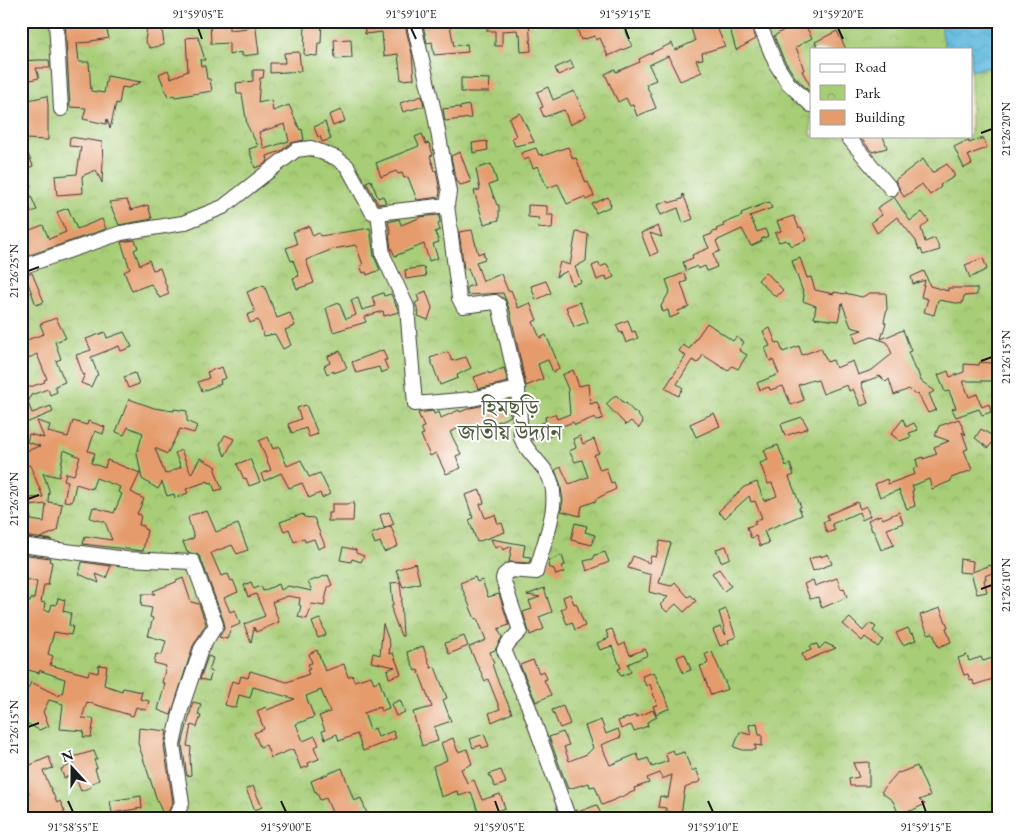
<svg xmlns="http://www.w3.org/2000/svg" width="1020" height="840" font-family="'EB Garamond','Noto Serif Bengali',serif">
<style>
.park{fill:url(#park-crowns);stroke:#62744a;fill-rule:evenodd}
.water{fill:url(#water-waves);stroke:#3f6b7e}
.building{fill:#e59b6c;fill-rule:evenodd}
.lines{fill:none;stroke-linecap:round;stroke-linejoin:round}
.minor-casing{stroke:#3c3a36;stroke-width:16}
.minor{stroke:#fff;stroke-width:14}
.ticks{fill:none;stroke:#1c1c1c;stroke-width:2}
.labels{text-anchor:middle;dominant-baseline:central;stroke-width:4;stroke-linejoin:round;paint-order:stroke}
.park-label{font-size:22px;fill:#4d5a3c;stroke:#fff}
.neatline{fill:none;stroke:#1c1c1c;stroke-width:2}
.ticks-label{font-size:12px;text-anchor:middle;fill:#1c1c1c}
</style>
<defs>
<pattern id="park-crowns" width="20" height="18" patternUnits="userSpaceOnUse" patternTransform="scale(1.25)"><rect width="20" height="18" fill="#a7cd77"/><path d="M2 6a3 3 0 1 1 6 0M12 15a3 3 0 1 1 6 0" fill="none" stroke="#8faf66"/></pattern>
<pattern id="water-waves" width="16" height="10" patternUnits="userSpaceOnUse" patternTransform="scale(1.25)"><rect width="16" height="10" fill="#62badf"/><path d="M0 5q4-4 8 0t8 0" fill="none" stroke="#549fbf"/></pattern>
</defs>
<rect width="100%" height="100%" fill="#fff"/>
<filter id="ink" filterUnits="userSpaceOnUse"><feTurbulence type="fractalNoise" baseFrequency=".02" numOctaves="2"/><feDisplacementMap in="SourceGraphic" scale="10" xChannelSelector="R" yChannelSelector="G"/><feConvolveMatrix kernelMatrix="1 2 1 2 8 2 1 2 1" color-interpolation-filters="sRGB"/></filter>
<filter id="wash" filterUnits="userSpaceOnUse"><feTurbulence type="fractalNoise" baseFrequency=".0096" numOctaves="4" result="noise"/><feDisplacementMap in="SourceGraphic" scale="20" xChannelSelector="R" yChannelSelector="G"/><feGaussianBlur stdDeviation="1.12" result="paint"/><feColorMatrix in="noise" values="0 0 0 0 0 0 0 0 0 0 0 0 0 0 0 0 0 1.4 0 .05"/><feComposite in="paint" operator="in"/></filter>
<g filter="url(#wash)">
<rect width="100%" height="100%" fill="#eee5c8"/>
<path class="park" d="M21,21H999V819H21ZM811,49H971V136H811Z"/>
<path class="water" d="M939,21H999V67H992L971,71V49H946Z"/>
<g id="blocks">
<g class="building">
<path d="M65,21H104L109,38L91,41V42L77,43L79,62H89L91,91L104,93L107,76L141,82L128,88L122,87L119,104L116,103L110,129L107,119L106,124L83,119L86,108L70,107Z"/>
<path d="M156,21L178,22L162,28L164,45L150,48L145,41L147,27L158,26Z"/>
<path d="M210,21H229V30L248,28L247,21H255L259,54L242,56V52L229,55V43L211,44Z"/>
<path d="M305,21H322L321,43H318L317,56L304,55Z"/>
<path d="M364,21H404L412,54L414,79L401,80L398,54L384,56L382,32L365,34Z"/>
<path d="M422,21H449L454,46L467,44L468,52L434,55L432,42L427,43Z"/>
<path d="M529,21L531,51L521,52L520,34L518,35L517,30L502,31V46H495V31H487V22Z"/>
<path d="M584,21H637V23L624,27L632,46L608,56L600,38L596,40L595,36L581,40L577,28L585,25Z"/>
<path d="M702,21H714L725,46L702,53L703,59L696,60L702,72L680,81L668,56L649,65L656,80L646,84L656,108L637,116L633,105L630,106L626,98L618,102L605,74L615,69L616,72L640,62L639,59L672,43L675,50L695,41L690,25Z"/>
<path d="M728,21H748L756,39L736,50Z"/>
<path d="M798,21H803L812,38L796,47L804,70L802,71L811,87V90L809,91L795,77L784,60L774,36Z"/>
<path d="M837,31L846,49H818L815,42Z"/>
<path d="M198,37L205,60H200L201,66H205L207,79H210L212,91L175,97L174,95L168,97L159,74L168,70L171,78L188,71L186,38Z"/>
<path d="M351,39L352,58L335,59L334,40Z"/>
<path d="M299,52L301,71L270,73V63H285L284,53Z"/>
<path d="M38,60H49L50,68H36L39,78L21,82V61Z"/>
<path d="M571,61L574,68L558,75L555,68Z"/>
<path d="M253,70H264L263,78H260L258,103L271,100L273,111L289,105L300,130L302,129L304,140L291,143L281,151L267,156L268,161L263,165L255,168L249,149L258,146L247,125L242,94H237L236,83L253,81ZM285,124L289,141L264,149L259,132Z"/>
<path d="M461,78L490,79L489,92H461Z"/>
<path d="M548,87L553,100L574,91L586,116L570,125L564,110L544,117L540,108L543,107L537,92Z"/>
<path d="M47,96L48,105V140L23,139V133H21V113H27L24,101Z"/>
<path d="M422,96L424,106L403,112L400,103Z"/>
<path d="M469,105L471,118L445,121L443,109L459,107L460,110V107Z"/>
<path d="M341,110L345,121L333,126L329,115Z"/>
<path d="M520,113L534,142L515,146L512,138L516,136L509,118Z"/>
<path d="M325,122L331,139L322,142L320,136L318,137L314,127Z"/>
<path d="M422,134L426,144L429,143L433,155L430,156L435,171L436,170L440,192L439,197L417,200L408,177L404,178L402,173L398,174L396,171L381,177L376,163L419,146L415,137Z"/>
<path d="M859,136H883L887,148L872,152Z"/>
<path d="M21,137L33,166L25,169L31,186L27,187L37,210L24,215L30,230L43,225L49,239L66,232L57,212L68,208L77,229L102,219L106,229L21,258V255L26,253L21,240V204L26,202L21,190Z"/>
<path d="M70,137L102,142L103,161L102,183L96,170L82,176L83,193L57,195L55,176L77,174L81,147L69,146Z"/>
<path d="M983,138L987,148L968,155L972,164L964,168L954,147L968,140L969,143Z"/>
<path d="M487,141L488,150L473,153L472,143Z"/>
<path d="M568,147L573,159L576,158L586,183L588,182L594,196L586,200L584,197L567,204L558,184L547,188L538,166L533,168L529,158L524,160L521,153L536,148L539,155L542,154V156Z"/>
<path d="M460,152L471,182L460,185L458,182H456L451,156Z"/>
<path d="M923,159L932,173L947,164L954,174V177L940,185L941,187L930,195L922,184L904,197L895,180Z"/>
<path d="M491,164L497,182L489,185L497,205H499V220L484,224L474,191L480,190L476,169Z"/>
<path d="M371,180L378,198L383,196L386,203L378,204L366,182Z"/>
<path d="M683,194L693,219L683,223L678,208L661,215L657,205L668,201L669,203L682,199Z"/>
<path d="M608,197L611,206L596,213L592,204Z"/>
<path d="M894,197L910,221L922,212L929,221L921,228L925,242L935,238L940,250L923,255L921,249L919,250L916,241L897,217L877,233L871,222L882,215L877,208Z"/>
<path d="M127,200L131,210L148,205L152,219L119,225L109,202Z"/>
<path d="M769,202L772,208L750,216L757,232L765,229L768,236L761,239L762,241L751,246L742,229L716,241L720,251L713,254L717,267L707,271L705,266L698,269L697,266L686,271L683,262L693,258L692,255L709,248L704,237L712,234V232L717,231L716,229L724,226L723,224L742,216L741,213Z"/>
<path d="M528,205L547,206V215H553L552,229L538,228L539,218L528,217Z"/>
<path d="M439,215L440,223L438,224L440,230L435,232L439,242L433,244L438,258L429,261L424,244L395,256L391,248L389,235L391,234L388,222L399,219L401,225L419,218V217Z"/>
<path d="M794,216L799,228L801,227L807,240L791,246L789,241L787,242L786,240L779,242L775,233L781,231L777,221Z"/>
<path d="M309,226L313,236L319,233L320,236L370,228L374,256L380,270L367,275L366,272L363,273L360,266L363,265L356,245L333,249L306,260L314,283L297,289L293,278L299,276L293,260L291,261L286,248L297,244L293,232Z"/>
<path d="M658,226L662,237L650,233L658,252L650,256L641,233Z"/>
<path d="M472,230L478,254L483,252L485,259L476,262L483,281L501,274L508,291L511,290L518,308L530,303L537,320L533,322L540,338L546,335L555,356L559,369L553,372L548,360L538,364L543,379L526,386L510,311L503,293L467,295V287L474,285L468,268L464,269L459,232Z"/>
<path d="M576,232L588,234L586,261L575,267L581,282L572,285L567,271L556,277L560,262L570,265Z"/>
<path d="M135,240L138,248L134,250L140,265L149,260L153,270L160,268L169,294L160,298L151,284L132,291L124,272L130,269L121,242Z"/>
<path d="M800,258L807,278L811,277L815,290L834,294V292L845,294V293L862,297L870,293H886L887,308L884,322L886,323L881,339L903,330L911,351L908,352L915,370H917L921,381L935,391L929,394L936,410L928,413L918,394L916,396L909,389L894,395L889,379L886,382L880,376L861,383L868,403L861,406L853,389L849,391L847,385L823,394L818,380L814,381L813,380L798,385L804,400L791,405L783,386L770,390L769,387L760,390L757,383L779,374L773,360L770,361L765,348L770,346L763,331L770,328L776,343L779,342L783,352L799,346L802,355L821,348L827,362L833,360L836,368L853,361L858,375L872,370L892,354L887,342L872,337L856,343L853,333L862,330L851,327L842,303L838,321L814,318L816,306L803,301L804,295L792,261Z"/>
<path d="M983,258L987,269L970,278L965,265Z"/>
<path d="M599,263L600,267L607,264L614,277L607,280L606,276L597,280L592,266Z"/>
<path d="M424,267L426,276L406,279L405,270Z"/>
<path d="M924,271L930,286L948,291V288H977V295L964,296L962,304L938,300L934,315L924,312L928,299L921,297L925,280L913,284L911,277Z"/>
<path d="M766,272L783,290L776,297L758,280Z"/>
<path d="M32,273L44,302L36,305L25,275Z"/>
<path d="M684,273L687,281L681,283L689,307L678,311L679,314L670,318L668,310L663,312L661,306L670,291L666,280Z"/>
<path d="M546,281L551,293L536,300L531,286Z"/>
<path d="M264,285L277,318L290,313L295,326L285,330L291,345L283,349L275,334L264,336L258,320L250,323L247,315L255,312L247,292Z"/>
<path d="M426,291L432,308L428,320L418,316L419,313L415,303L419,301L417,295Z"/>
<path d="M383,293L384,296L391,294L399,312L384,316L383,311L364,317L366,322L333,332L326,308L339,303L346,319L356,315L351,300L358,298L362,310L376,306L372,297Z"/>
<path d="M580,302L588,322L574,327L566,307Z"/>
<path d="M56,318L66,338L55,342L61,359L56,361L65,382L55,386L57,392L50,395L48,389L31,395L28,403L32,413L51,406L53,412L21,425V390L45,382L44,380L47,379L37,354L21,362V342L44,334L40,324Z"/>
<path d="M628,320L632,332L635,331L638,338L626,343L622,332L620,333L616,325Z"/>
<path d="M707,323L733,341L736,337L744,342L739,350L747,355L738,369L732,366L728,371L703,355L698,363L692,360L677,384L683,388L678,396L665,388L686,356L679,351L683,345L689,349Z"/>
<path d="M105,332L107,338L124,332L132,347L121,351L119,346L91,357L98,375L96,376L91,387L81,383L85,374L83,375L76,355L91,350L86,339Z"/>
<path d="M383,350L387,360H384L388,370L381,373L379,367L356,373L352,362Z"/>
<path d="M340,351L347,368L334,373V371L327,374L324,366L330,363L328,356Z"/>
<path d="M448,352L452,361L466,357L471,368L457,375L458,378L440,385L430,358Z"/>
<path d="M980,362L999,364V381H963L969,397L977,394L982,407L989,404L991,412L982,415L979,409L956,417L952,409L956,408L949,391L945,392L938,375L948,371L950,377L964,372V364L979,365Z"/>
<path d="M222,367L226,378L220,380L221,384L202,391L198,382L209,378L207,372Z"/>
<path d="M504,368L508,382L478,389L474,377L488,372L489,374Z"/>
<path d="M573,370L579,386L588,384L590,404L597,402L603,418L596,421L595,417L575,425L573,422L555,429L556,434L539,440L538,438L532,440L530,436L529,427L546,422L545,417L555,414L557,419L570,414L568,389L562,375Z"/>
<path d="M135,373L139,384L128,388L124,377Z"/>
<path d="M616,395L625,404L626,403L634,412L635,411L643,422L639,428L631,421L626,425L606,404Z"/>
<path d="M129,399L154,408L174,411V409L187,411V421L197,426L194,433L180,429L167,454L155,448L165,474L181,467L175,453L181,450L191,474L200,458L217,467L215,470L222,489L215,491L212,482L209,483L208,481L186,489L188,493L175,498L174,494L167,496L162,482L158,489L142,479L137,453L143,433L128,427L124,435L116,432Z"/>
<path d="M510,400V407L508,408L511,416L497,422L498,426L483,432L482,428L467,434L464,426L450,432L461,454L456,456L461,468L446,474L436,453L430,456L421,435L424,434L421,428L424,427L418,413L433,411L434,414L439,412L441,418L459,410L460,412L470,408Z"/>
<path d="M306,405L318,434L309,437L306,428L292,433L288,424L301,419L297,408Z"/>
<path d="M714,413L720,426L696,437L690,424Z"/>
<path d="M802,417L808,428L785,436L781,424Z"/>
<path d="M903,419L906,427L914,423L918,430L909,433L911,437L900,441L891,434Z"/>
<path d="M959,419L966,435L962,432L968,449L964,450L972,470L951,478V481L932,489L929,479L912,486L914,490L912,491L915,506L907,509L899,490L880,497L875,484L887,479L888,484L915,474L913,469L918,467L916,460L923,457V459L937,454L934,447L949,441L935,436L939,426Z"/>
<path d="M37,421L50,425L48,432L68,437L73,421L87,425L88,421L105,427L103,434L95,431L88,451L95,453L91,463L105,468L107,460L140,473L131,492L144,499L137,514L141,515L139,525L144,526V529L147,530L143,551L83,544L85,536L112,540L105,522L90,518L93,507L114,513L122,494L118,492L120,487L96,478L92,489L76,484L72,502L64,501L68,481L64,480L66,473L74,475L80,457L64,450L59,477L43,473L49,490L48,502L62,504L57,531L40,538L52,540L22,536L24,523H21V501L28,500L31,520L44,522L46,504L30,506V498L43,497L30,465L26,466L21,453L40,446L27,442L29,434L44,438Z"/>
<path d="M981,429L996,438L988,448L975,438Z"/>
<path d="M225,435L234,439L225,456L220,444Z"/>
<path d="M580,436L583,444L594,439L599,453L594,455L600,470L606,468L611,483L614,482L616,489L596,499V501L582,506L580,516L561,511L563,500L560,483L555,470L561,467L569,484L588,477L582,460L575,462L569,451L576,448L573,439Z"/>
<path d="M268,437L273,449L279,446L287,466L301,460L309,477L320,473L330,494L322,498L320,493L309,498L302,483L289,488L281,473L264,481L261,474L271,470L259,441Z"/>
<path d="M778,445L786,466L790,464L794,475L789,477L801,507L799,508L802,515L764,531L769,543L760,546L756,536L751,538L747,527L756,524L754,521L762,518L755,501L751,502L749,496L725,518L718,512L744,487L757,482L764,501L777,496L772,483L768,484L760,463L768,460L764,450Z"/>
<path d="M250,459L260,482L249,486L246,478L244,479L237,464Z"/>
<path d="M480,490L484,503L480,504L485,518L495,515L498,524L502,523L505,532L477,542L469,520L473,518L465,495Z"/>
<path d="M354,502L353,521H328V513H332V504H348Z"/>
<path d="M857,502L860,509L866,506L870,516L862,520L859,512L832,524L835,530L827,533L823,522L829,520L827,515Z"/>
<path d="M207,511L216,532L238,524L248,550L237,554L232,545L211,553L221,576L228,574L231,581L233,580L238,592L224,598L230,612L235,610L240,624L231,628L227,639L219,637L224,629V622L201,559L198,555L187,552L183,542L194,538L188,518L191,515Z"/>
<path d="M389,512L394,524L384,528L380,515Z"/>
<path d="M899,512L903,523L887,529L894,545L881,550L874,531H872L868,520L881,515L883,519Z"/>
<path d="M303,514L304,517L314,518L325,546L318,549L314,539L305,542L304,538L294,542L289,529L284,531L280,522Z"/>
<path d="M575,523L587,526L585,532L595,535L592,545L571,540Z"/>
<path d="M391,526L398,546L384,552L380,542L375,544L371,534Z"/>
<path d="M491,539L525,545L523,556L531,557L529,563L509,562L512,546L503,550L501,546L495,548Z"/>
<path d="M660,541L671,543L659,583L671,586L675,582L688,597L691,595L696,601L684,612L676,604L667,612L660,605L668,597L649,592L651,575L628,568L633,556L649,563L651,556L656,557Z"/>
<path d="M726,546L730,558L721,562L716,549Z"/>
<path d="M343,547L356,550V553L364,556L361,562L352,559L351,562L340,560Z"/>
<path d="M605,552L609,562L587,571L584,561L593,559L595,555Z"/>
<path d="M21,554L50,558L49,561L52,562L48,585H44L41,602L45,603L44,610L50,611L52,604L56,605L58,598L65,600L63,611L71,613L69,625L73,626L71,635L54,632L48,654L53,656L50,665L88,675L89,671L98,673L99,665L107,666L104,685L122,691L123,688L142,692L140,699L149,701L146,710L136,707L133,716L87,702L82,718L94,719L91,737H83L84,731L60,729L63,704L49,700L43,712L49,726L39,730L21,720V708L27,698L21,695V685L28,689L31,682L59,696L60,694L62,695L65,679L41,671L40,670L39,673L21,668V601L30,602L31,599H34L37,581L22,579L23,568H21Z"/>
<path d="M828,554L832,564L813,571L809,559L821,555V557Z"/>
<path d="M562,555L565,565L562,566L564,572L556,575L554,569L548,567L550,560Z"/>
<path d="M960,559L973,561L972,572L991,565L994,572L985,576L986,579L984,580L987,592L977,594L971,573L959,572Z"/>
<path d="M82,562L111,566L106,578L96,574L99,583L79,574Z"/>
<path d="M415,563L420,583L403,587L396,570Z"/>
<path d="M719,569L731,586L724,591L712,573Z"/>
<path d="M328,575L332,585L328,587L324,606L312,604L307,619L298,617L301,606L299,605L300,598L288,596L272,602L279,622L256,632L254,627L251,643L244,624L265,616L256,594L248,597L244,585L251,582L254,589L261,586L263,591L279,584L281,590L288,586L312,591L308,582Z"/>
<path d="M475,577L477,582L482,580L488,597L499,594L509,625L498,629L502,637L495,650L490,652L494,663L492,664L496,676L512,713L492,722L489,713L500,709L488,679L485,681L469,647L486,640L477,618L475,619L460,583Z"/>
<path d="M183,578L191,602L199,604L206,624L193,646L171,715L158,710L165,683H162L166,666L154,663L156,654L162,655L166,641L148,636L153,618L150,617L152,608L141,606L142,594H155L153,591L176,582V581Z"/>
<path d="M837,578L841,589L844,588L847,597L822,608L818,597L810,599L804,584L813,580L815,586Z"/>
<path d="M400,582L402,601H401L403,636H401L392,612V605H393L391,583Z"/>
<path d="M544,588L552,612L539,617L544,629L530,635L523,612L532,609L529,601L540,597L527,595Z"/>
<path d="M570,594L574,604L576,603L585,626L575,630L572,622L567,624L561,609L566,607L563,597Z"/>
<path d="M940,608L948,627L946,628L951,642L938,647L933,633L928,634L920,615Z"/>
<path d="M726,609L736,637L728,640L729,643L720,646L713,630L720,627L726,635L719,612Z"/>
<path d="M850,618L863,631L870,623L876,627L873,631L883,640L878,647L865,637L862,641L843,624Z"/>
<path d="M320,619L326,635L318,638L312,622Z"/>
<path d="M383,624L390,644L389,654L393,653L401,674L389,678L387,670L395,667L371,662L373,653L380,655Z"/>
<path d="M908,628L911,634L913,633L916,640L903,645L896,633Z"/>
<path d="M612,629L619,646L625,643L630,655L645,649L648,655L628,664L631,672L621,676L618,669L621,668L612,646L600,650L597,643L609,638L606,631Z"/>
<path d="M464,636L468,646L449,654L445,643Z"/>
<path d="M825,643L836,648L805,661L802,654L811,650L810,646L817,644L819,649Z"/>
<path d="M423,646L431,668L435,667L447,698L443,700L451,721L434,727L438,741L422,746L413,712L432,707L418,670L415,671L407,652Z"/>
<path d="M317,650L325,671L344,664L348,677L352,675L354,681L371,676L374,683L379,680L389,708L381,711L380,707L364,713L370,730L375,728L378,737L393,731L396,738L363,751L357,734L339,741L337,734L325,739L322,731L325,730L319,716L330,712L321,690L306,696L314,717L296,724L303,741L315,736L319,745L314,747L319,759L308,763L309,766L301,769L293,749L271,758L266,745L260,747L254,733L264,729L257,711L266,707L267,710L295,699L253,687L250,698L239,695L236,708L225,705L232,681L239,683L241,676L248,678L250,671L287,682L309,674L307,670L310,669L308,664L312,663L309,654Z"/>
<path d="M712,652L728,689L711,695L700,666L707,664L708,662L705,654Z"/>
<path d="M685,654L691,670L683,673L677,657Z"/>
<path d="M967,655L969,661L981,657L983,661L999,656V677L974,685L973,680L970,681L968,674L964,675L958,658Z"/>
<path d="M208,656L213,658L209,671L212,672L209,681L200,679Z"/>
<path d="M533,660L539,673L544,671L547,679L544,680L551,695L536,702L520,665Z"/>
<path d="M654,672L670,708L656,714L653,706L657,705L650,684L646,686L642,676Z"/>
<path d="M400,700L405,712L396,716L391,704Z"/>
<path d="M193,702L201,704L198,715L201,716L197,727L191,725L187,746L191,747L190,758L191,775L187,776L182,745Z"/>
<path d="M563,706L570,724L560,728L552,710Z"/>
<path d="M653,710L657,717L647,722L648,726L634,731L631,725L621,729L618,721L636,715L637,717Z"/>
<path d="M601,720L606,734L618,729L621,737L601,745L610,765L637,754L640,761L648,758L652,767L668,761L665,753L673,750L675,755L684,752L692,771L696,769L701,781L685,788L681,814L666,811V808L658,807L660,796L668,798L672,775L662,779L660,773L647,778L649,783L634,788L635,791L602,805L595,786L590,787L589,783L568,789L549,737L563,732L569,745L564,747L569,761L587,754L593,748L585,726Z"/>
<path d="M757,723L759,735H762V746L755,745L756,750H743L734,747L740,732L751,735L749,725Z"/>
<path d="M139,728L167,731L164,746L173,802L165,819L157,800L138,743Z"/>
<path d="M484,734L489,746L482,748L481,745L473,748L470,739Z"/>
<path d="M453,738L458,752L467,749L472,764L461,769L467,783L474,780L482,800L500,794L505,808L480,817L471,792L459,796L457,791L441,797L433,766L447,760L441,743Z"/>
<path d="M94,751L97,759L94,760L97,768L95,769L99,780L90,784L91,787L81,791L74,774L64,778L61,769L75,763L73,757Z"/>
<path d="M49,757L53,768L43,771L57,803L60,801L65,812L49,819H31L21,797L29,793L23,778H25L21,769Z"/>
<path d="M869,762V786H850L849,779L859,777L853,763Z"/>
<path d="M917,766L930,796L919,800L925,804L911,811L910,810L899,815L893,801L881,792L898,772L899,773Z"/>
<path d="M342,768L354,801L361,798L369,819H335L326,798L320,800L316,791L315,792L311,781Z"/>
<path d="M501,770L506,783L495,787L489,774Z"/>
<path d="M253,786L262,807L255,810L246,789Z"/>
<path d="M141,796L142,808L112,813L110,801Z"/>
<path d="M597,805L603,819H578L575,810H577L578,812Z"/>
</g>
</g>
</g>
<g filter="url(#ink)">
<use href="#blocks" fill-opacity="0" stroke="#3c3a36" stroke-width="1"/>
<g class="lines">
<g class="minor-casing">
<g id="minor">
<path d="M56,21L61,109"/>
<path d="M413,21L435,115L449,192L447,205L459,298L463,306L495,302L499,305L518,389L521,438C527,452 539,461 547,473C564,500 543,543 536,572L510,570L504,575L503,579L520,631L509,642L504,650L528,705L569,819"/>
<path d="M758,21L776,64L788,83L811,105"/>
<path d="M847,136L891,189"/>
<path d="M378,213L383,255L407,307L415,404L472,399L518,389"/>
<path d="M21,267L121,233L183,223L223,207L296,150L311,148L336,158L347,166L372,212L378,213L447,205"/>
<path d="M21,545L126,559L193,562L216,625L201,649L181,709L173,745L182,803L174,819"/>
</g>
</g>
<use href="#minor" class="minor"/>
</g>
</g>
<path class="ticks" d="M198,28L202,39M411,28L416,39M625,28L629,39M838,28L843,39M981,133L992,129M28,271L39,267M981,361L992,357M28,499L39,495M981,589L992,585M28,727L39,723M68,801L73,812M281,801L286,812M495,801L499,812M708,801L713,812M922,801L926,812"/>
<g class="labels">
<g class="park-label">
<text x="510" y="407">হিমছড়ি<tspan x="510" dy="25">জাতীয় উদ্যান</tspan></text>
</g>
</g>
<rect width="1020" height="840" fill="none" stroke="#fff" stroke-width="55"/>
<rect x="810" y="48" width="162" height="90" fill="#ffffff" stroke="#a4a4a4"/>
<rect x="820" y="64" width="25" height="8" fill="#ffffff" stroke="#a4a4a4"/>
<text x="855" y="72" font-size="15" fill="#1c1c1c">Road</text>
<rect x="820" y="85" width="25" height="15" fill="url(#park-crowns)" stroke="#a4a4a4"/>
<text x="855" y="98" font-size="15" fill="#1c1c1c">Park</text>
<rect x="820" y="110" width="25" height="15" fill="#e59b6c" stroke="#a4a4a4"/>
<text x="855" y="122" font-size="15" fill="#1c1c1c">Building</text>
<g transform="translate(72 768) rotate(339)" stroke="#ffffff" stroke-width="4" paint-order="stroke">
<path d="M0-4L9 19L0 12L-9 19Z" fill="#1c1c1c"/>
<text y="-8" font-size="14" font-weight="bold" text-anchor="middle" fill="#1c1c1c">N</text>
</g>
<rect x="28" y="28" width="964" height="784" class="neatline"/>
<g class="ticks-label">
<text x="198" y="18">91°59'05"E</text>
<text x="411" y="18">91°59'10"E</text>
<text x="625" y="18">91°59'15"E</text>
<text x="838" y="18">91°59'20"E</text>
<text transform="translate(1006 129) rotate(-90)" y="4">21°26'20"N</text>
<text transform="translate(14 271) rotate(-90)" y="4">21°26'25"N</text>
<text transform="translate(1006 357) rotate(-90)" y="4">21°26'15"N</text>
<text transform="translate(14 499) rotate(-90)" y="4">21°26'20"N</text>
<text transform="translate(1006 585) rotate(-90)" y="4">21°26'10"N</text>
<text transform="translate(14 727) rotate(-90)" y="4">21°26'15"N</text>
<text x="73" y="831">91°58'55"E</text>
<text x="286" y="831">91°59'00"E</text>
<text x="499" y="831">91°59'05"E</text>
<text x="713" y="831">91°59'10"E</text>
<text x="926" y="831">91°59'15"E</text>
</g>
</svg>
